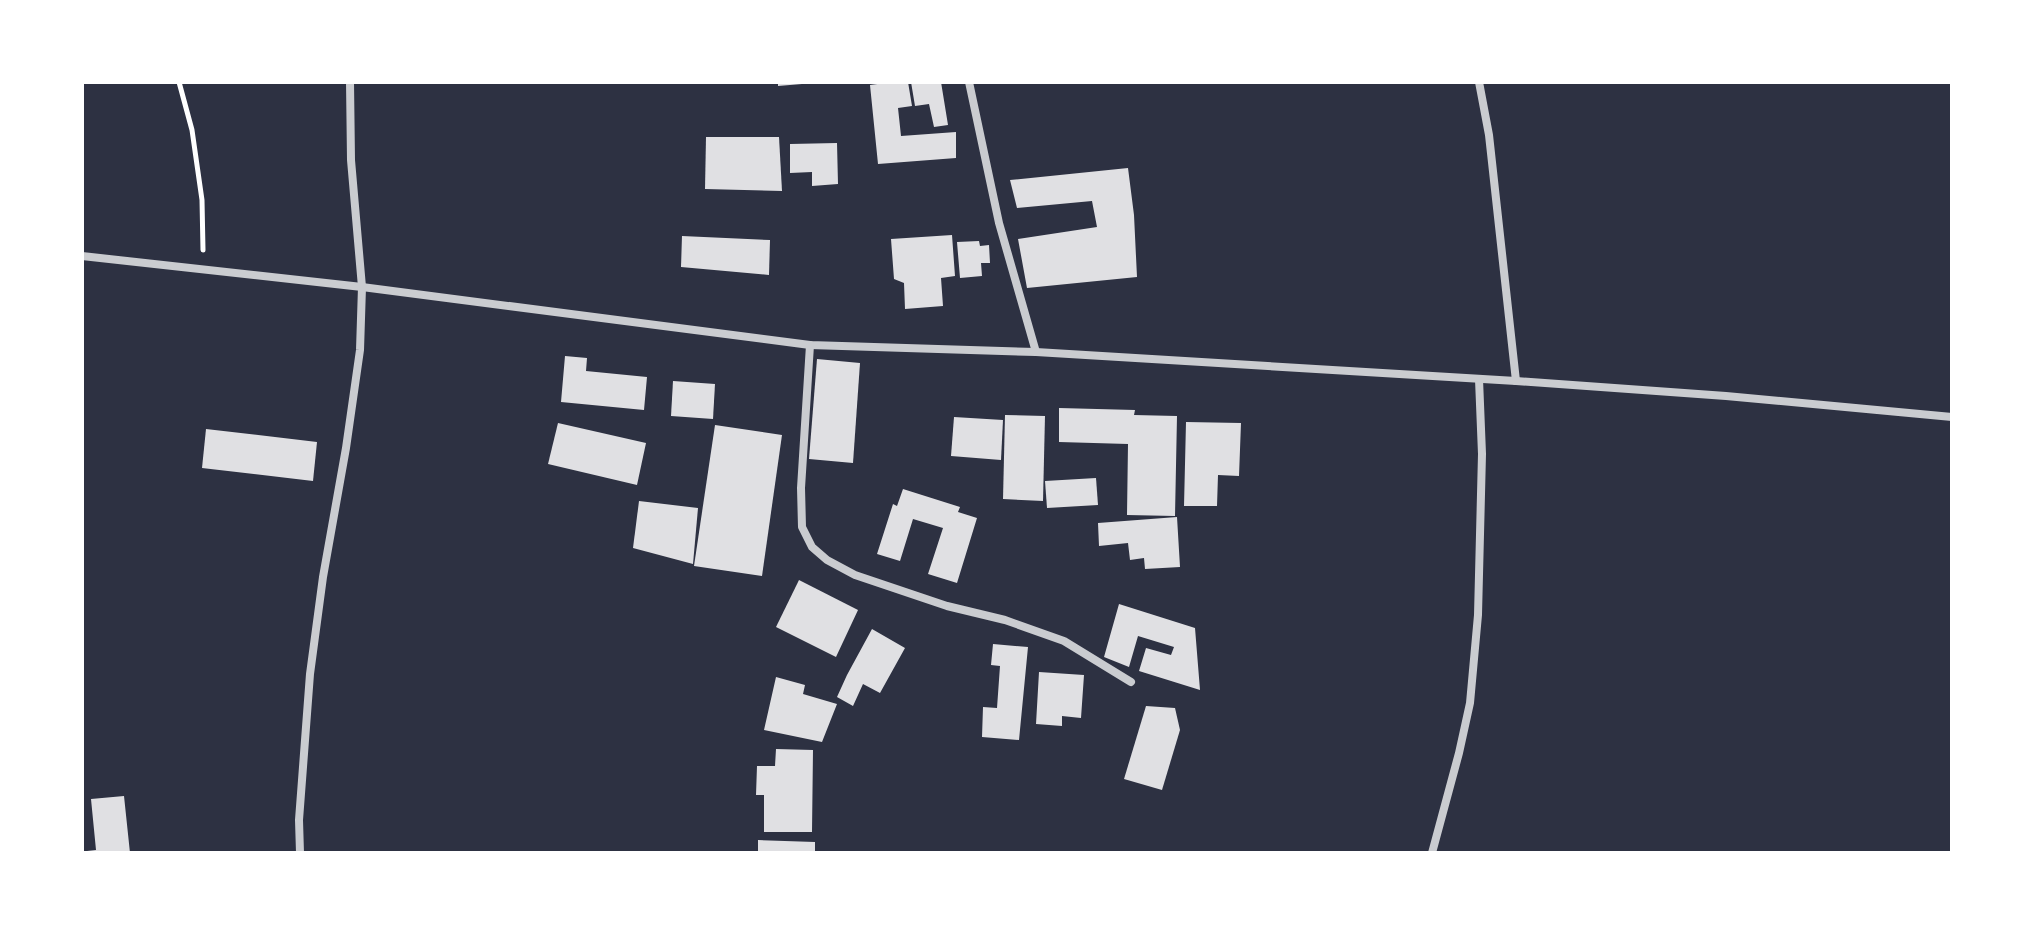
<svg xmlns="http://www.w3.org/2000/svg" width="2034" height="935" font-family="'Archivo Narrow',sans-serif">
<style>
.building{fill:#e0e0e3}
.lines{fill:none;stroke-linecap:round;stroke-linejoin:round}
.path{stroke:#fff;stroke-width:5}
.minor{stroke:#caccd0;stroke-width:8}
</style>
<rect width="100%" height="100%" fill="#2d3142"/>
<g class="building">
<path d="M778,82H802V84L778,86Z"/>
<path d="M892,82H908L912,106L898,108L901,136L956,132V158L878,164L870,85Z"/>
<path d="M911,82H941L948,125L934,127L929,104L915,106Z"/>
<path d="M706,137H779L782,191L705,189Z"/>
<path d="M837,143L838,184L812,186V172L790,173V144Z"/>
<path d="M1128,168L1134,215L1137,277L1027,288L1018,239L1097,227L1092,201L1017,208L1010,180Z"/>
<path d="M952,235L955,276L941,278L943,306L905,309L904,283L894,279L891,239Z"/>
<path d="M682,236L770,240L769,275L681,267Z"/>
<path d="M979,241L980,246L989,245L990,263H981L982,276L960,278L957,242Z"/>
<path d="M565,356L587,358L586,371L647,377L644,410L561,402Z"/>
<path d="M817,359L860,363L853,463L809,459Z"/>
<path d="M673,381L715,384L713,419L671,416Z"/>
<path d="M1059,408L1135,410L1134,415L1177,416L1175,516L1127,515L1128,444L1059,442Z"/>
<path d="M1005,415L1045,416L1043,501L1003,499Z"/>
<path d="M954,417L1003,420L1001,460L951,456Z"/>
<path d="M1186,422L1241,423L1239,476L1218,475L1217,506H1184Z"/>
<path d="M558,423L646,443L637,485L548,464Z"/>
<path d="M715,425L782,435L762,576L694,566Z"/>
<path d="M206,429L317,442L313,481L202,468Z"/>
<path d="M1096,478L1098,505L1047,508L1045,481Z"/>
<path d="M903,489L960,507L958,512L977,518L957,583L928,574L943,528L913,519L900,561L877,554L893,504L897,506Z"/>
<path d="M639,501L698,508L693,564L633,548Z"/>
<path d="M1177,517L1180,567L1145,569L1144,558L1130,560L1128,543L1099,546L1098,523Z"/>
<path d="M799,580L858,610L836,657L776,627Z"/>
<path d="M1119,604L1195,628L1200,690L1139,671L1146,648L1171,655L1174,647L1138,636L1129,667L1104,657Z"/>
<path d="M872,629L905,648L880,693L863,684L853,706L837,697L847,675Z"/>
<path d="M993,644L1028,647L1019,740L982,737L983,707L997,708L1000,666L991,665Z"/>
<path d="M1039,672L1084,675L1081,718L1062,716V726L1036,724Z"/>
<path d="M776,677L805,685L803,694L837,704L822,742L764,730Z"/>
<path d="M1146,706L1175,708L1180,730L1162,790L1124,779Z"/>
<path d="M776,749L813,750L812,832H764V795H756L757,766H775Z"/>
<path d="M124,796L130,853H87V851L96,850L91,799Z"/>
<path d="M758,840L815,842V853H758Z"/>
</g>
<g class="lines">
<path class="path" d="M179,82L192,130L202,200L203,250"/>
<g class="minor">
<path d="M969,82L999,223L1036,352"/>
<path d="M1479,82L1489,135L1516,381"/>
<path d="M82,256L362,287L810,345L1036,352L1516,381L1726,396L1952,417"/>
<path d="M810,345L801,488L802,527L812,547L827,560L855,575L947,606L1005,620L1064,641L1131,682"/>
<path d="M300,853L299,820L310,674L323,577L346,448L360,350L362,287L351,160L350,82"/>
<path d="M1432,853L1459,753L1470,703L1478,615L1482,454L1479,379"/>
</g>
</g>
<rect width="2034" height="935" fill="none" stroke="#ffffff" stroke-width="168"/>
</svg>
